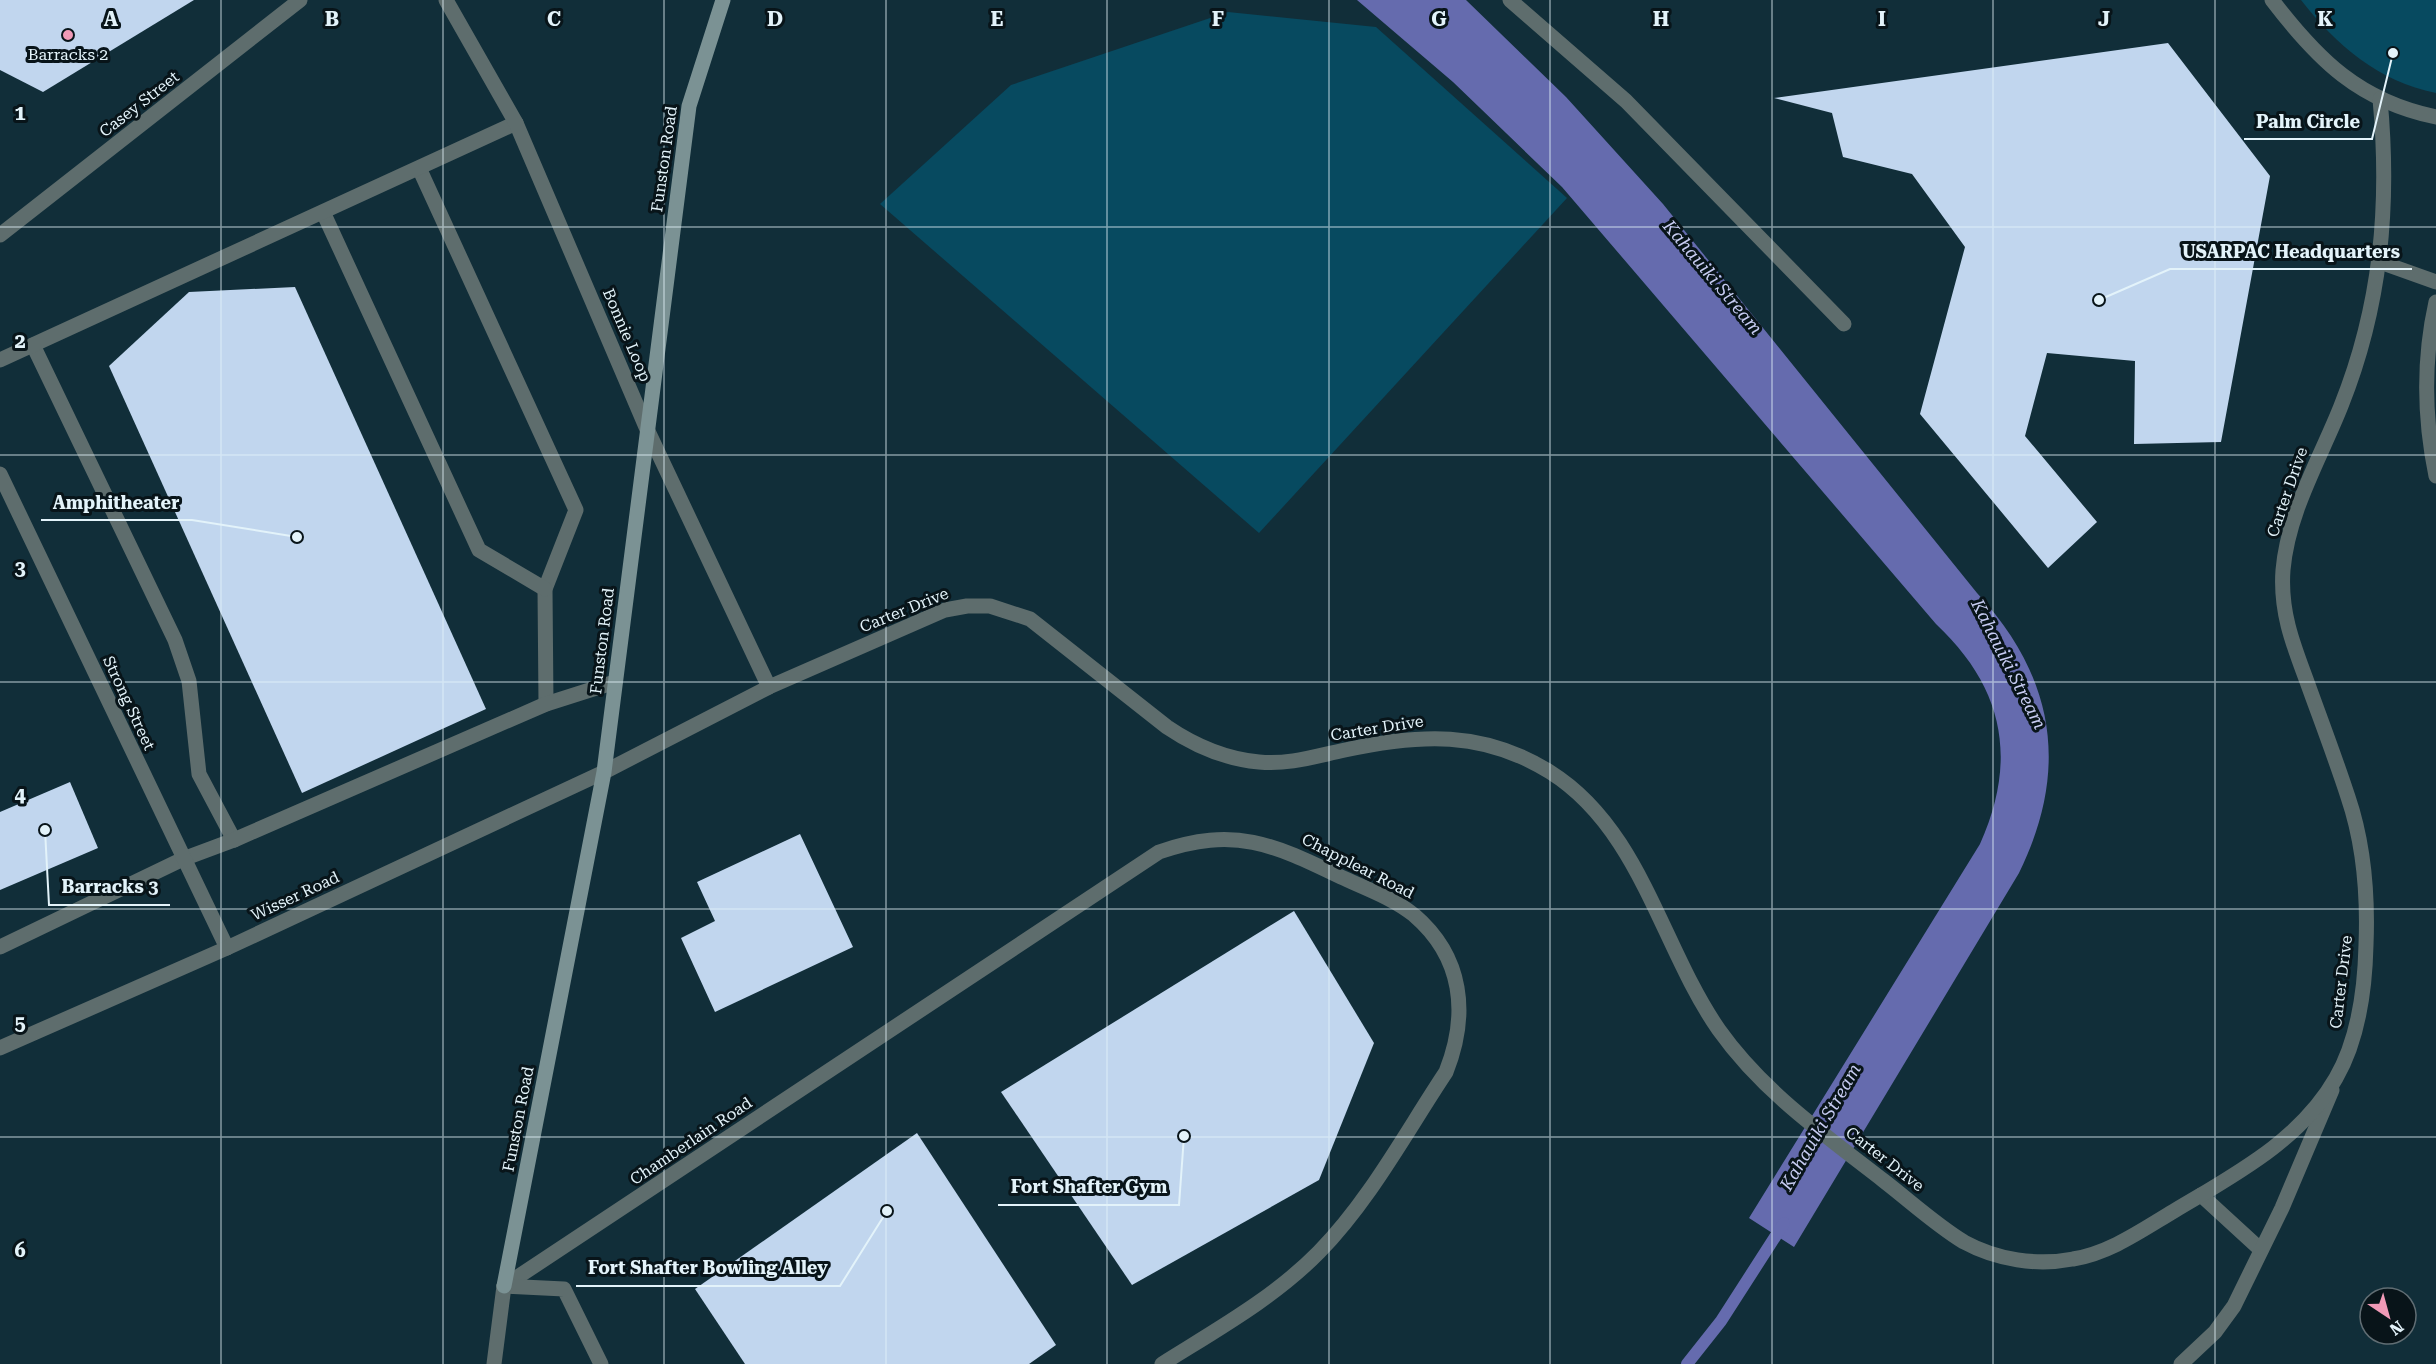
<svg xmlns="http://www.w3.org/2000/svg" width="2436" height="1364" font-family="'Roboto Serif',serif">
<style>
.green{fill:#074a60}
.water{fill:#656bae}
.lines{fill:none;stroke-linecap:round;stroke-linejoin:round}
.stream{stroke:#656bae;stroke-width:12}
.building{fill:#c1d6ee}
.lane{stroke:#5e6d6d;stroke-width:15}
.street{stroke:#5e6d6d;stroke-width:15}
.secondary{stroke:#7b9294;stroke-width:15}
.grid{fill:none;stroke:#e3f3fa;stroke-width:1.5;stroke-opacity:0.55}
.poi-dot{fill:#f09ab7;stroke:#081419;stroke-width:2}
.labels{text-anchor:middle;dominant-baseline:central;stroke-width:6;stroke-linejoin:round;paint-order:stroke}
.poi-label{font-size:16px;fill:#e3f3fa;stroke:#081419}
.street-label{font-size:16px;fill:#e3f3fa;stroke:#081419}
.water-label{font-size:18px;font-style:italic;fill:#c7ccf2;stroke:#081419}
.grid-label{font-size:20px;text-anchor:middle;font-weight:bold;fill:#e3f3fa;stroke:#081419;stroke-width:6;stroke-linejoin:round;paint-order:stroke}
.leader{fill:none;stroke:#e3f3fa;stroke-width:2}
.callout-dot{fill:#e3f3fa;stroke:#081419;stroke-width:2}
.callout-label{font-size:18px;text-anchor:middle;font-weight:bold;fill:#e3f3fa;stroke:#081419;stroke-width:6;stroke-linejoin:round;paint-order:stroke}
</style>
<rect width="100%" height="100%" fill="#112e39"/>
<g class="green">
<path d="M2301,0H2436V93C2378,81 2337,46 2301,0Z"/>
<path d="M1228,12L1376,27L1567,198L1259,533L880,204L1011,85Z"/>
</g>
<path class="water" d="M1357,0H1466L1566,97L1663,204L1977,593C2055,677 2070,769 2019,873L1794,1247L1749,1218L1980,844C2018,759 2004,688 1936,624L1562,187L1453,82Z"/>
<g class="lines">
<path class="stream" d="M1687,1364L1721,1321L1784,1223"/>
</g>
<g class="building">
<path d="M0,0H194L43,92L0,70Z"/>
<path d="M2168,43L2270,176L2221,442L2134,444L2135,361L2047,353L2025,436L2097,522L2048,568L1920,414L1965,247L1912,174L1843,157L1832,113L1774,98Z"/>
<path d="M295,287L486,709L302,793L109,366L189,292Z"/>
<path d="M70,782L98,848L0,890V812Z"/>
<path d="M800,834L853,947L715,1012L681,938L715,921L697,882Z"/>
<path d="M1294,911L1374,1043L1319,1180L1132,1285L1001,1092Z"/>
<path d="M917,1133L1056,1345L1029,1364H745L695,1289Z"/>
</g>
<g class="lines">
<g class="lane">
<path d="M1510,0L1626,101L1844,324"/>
<path d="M419,168L576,510L545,589L546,704"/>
<path d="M323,212L479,550L545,589"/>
<path d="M2380,262L2436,282"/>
<path d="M2436,302C2423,360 2424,418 2436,476"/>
<path d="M33,345L175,640L189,681L199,774L234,840"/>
<path d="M0,360L516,123"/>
<path d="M0,947L183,859L234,840L546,704L615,682"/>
<path d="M2201,1195L2261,1250"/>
<path d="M2181,1364L2215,1332L2234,1306L2282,1208L2332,1090"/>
</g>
<g class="street">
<path d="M446,0L516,123L646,427L769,687"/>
<path d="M2272,0C2318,60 2359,101 2436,117"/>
<path d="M0,235L300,0"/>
<path d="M0,474L227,948"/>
<path d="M0,1048L227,948L604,772L769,687L945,610L967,606H990L1030,619L1167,727C1195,746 1225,759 1259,762C1289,765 1316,756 1345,750C1419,734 1483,730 1550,772C1641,829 1661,947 1719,1030C1763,1092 1825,1135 1884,1181C1910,1201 1936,1225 1964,1242C1997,1260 2037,1266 2073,1259C2110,1253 2142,1230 2174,1211C2234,1175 2300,1141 2336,1078C2358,1040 2365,988 2366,945C2368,895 2364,844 2348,797C2335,757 2320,718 2306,679C2292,642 2280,610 2283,570C2288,512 2320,459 2341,406C2381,306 2390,206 2380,99"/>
<path d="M504,1286L1159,852C1235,826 1273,844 1341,877C1365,888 1393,898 1414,915C1463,957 1469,1014 1446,1072C1406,1132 1370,1200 1319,1252C1274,1298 1216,1330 1162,1364"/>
<path d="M504,1286L564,1289L601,1364"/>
<path d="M494,1364L504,1286"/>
</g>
<path class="secondary" d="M504,1286L604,772L689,106L723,0"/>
</g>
<path class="grid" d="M221,0V1364M443,0V1364M664,0V1364M886,0V1364M1107,0V1364M1329,0V1364M1550,0V1364M1772,0V1364M1993,0V1364M2215,0V1364M0,227H2436M0,455H2436M0,682H2436M0,909H2436M0,1137H2436"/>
<circle class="poi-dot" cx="68" cy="35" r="6"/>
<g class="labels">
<g class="poi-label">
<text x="68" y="54">Barracks 2</text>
</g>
<g class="street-label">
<text transform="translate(139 104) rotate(-38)">Casey Street</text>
<text transform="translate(664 159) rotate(-82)">Funston Road</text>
<text transform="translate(627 335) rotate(67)">Bonnie Loop</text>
<text transform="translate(2287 492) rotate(-71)">Carter Drive</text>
<text transform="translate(904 610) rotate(-22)">Carter Drive</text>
<text transform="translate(602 641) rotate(-83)">Funston Road</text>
<text transform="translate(129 703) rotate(65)">Strong Street</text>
<text transform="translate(1377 728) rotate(-9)">Carter Drive</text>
<text transform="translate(1358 866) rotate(27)">Chapplear Road</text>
<text transform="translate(295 896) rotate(-25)">Wisser Road</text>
<text transform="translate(2341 982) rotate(-83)">Carter Drive</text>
<text transform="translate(518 1119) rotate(-79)">Funston Road</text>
<text transform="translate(691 1141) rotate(-34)">Chamberlain Road</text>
<text transform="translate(1885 1159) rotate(38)">Carter Drive</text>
</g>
<g class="water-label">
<text transform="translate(1713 277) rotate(50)">Kahauiki Stream</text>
<text transform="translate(2009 664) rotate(63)">Kahauiki Stream</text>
<text transform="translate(1820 1127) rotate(-60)">Kahauiki Stream</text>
</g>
</g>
<g class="grid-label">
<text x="111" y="26">A</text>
<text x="332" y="26">B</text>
<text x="554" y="26">C</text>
<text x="775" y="26">D</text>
<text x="997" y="26">E</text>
<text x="1218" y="26">F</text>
<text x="1439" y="26">G</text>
<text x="1661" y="26">H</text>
<text x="1882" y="26">I</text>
<text x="2104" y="26">J</text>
<text x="2325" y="26">K</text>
<text x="20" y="120">1</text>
<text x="20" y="348">2</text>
<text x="20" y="575">3</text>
<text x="20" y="802">4</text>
<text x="20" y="1030">5</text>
<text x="20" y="1257">6</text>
</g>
<path class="leader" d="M2393 53L2372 139H2244M2099 300L2170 269H2412M297 537L192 520H41M45 830L49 905H170M1184 1136L1179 1205H998M887 1211L840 1286H576"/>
<g class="callout-dot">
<circle cx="2393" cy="53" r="6"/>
<circle cx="2099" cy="300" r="6"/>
<circle cx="297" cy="537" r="6"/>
<circle cx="45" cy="830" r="6"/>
<circle cx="1184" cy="1136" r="6"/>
<circle cx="887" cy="1211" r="6"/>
</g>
<g class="callout-label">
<text x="2308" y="128">Palm Circle</text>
<text x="2291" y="258">USARPAC Headquarters</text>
<text x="116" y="509">Amphitheater</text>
<text x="110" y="893">Barracks 3</text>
<text x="1089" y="1193">Fort Shafter Gym</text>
<text x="708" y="1274">Fort Shafter Bowling Alley</text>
</g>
<g transform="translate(2388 1316) rotate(144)"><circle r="28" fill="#081419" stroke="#606d73" stroke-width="1.5"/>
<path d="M0-4.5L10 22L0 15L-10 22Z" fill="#f09ab7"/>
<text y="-9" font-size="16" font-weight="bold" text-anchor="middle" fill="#e3f3fa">N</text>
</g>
</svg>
